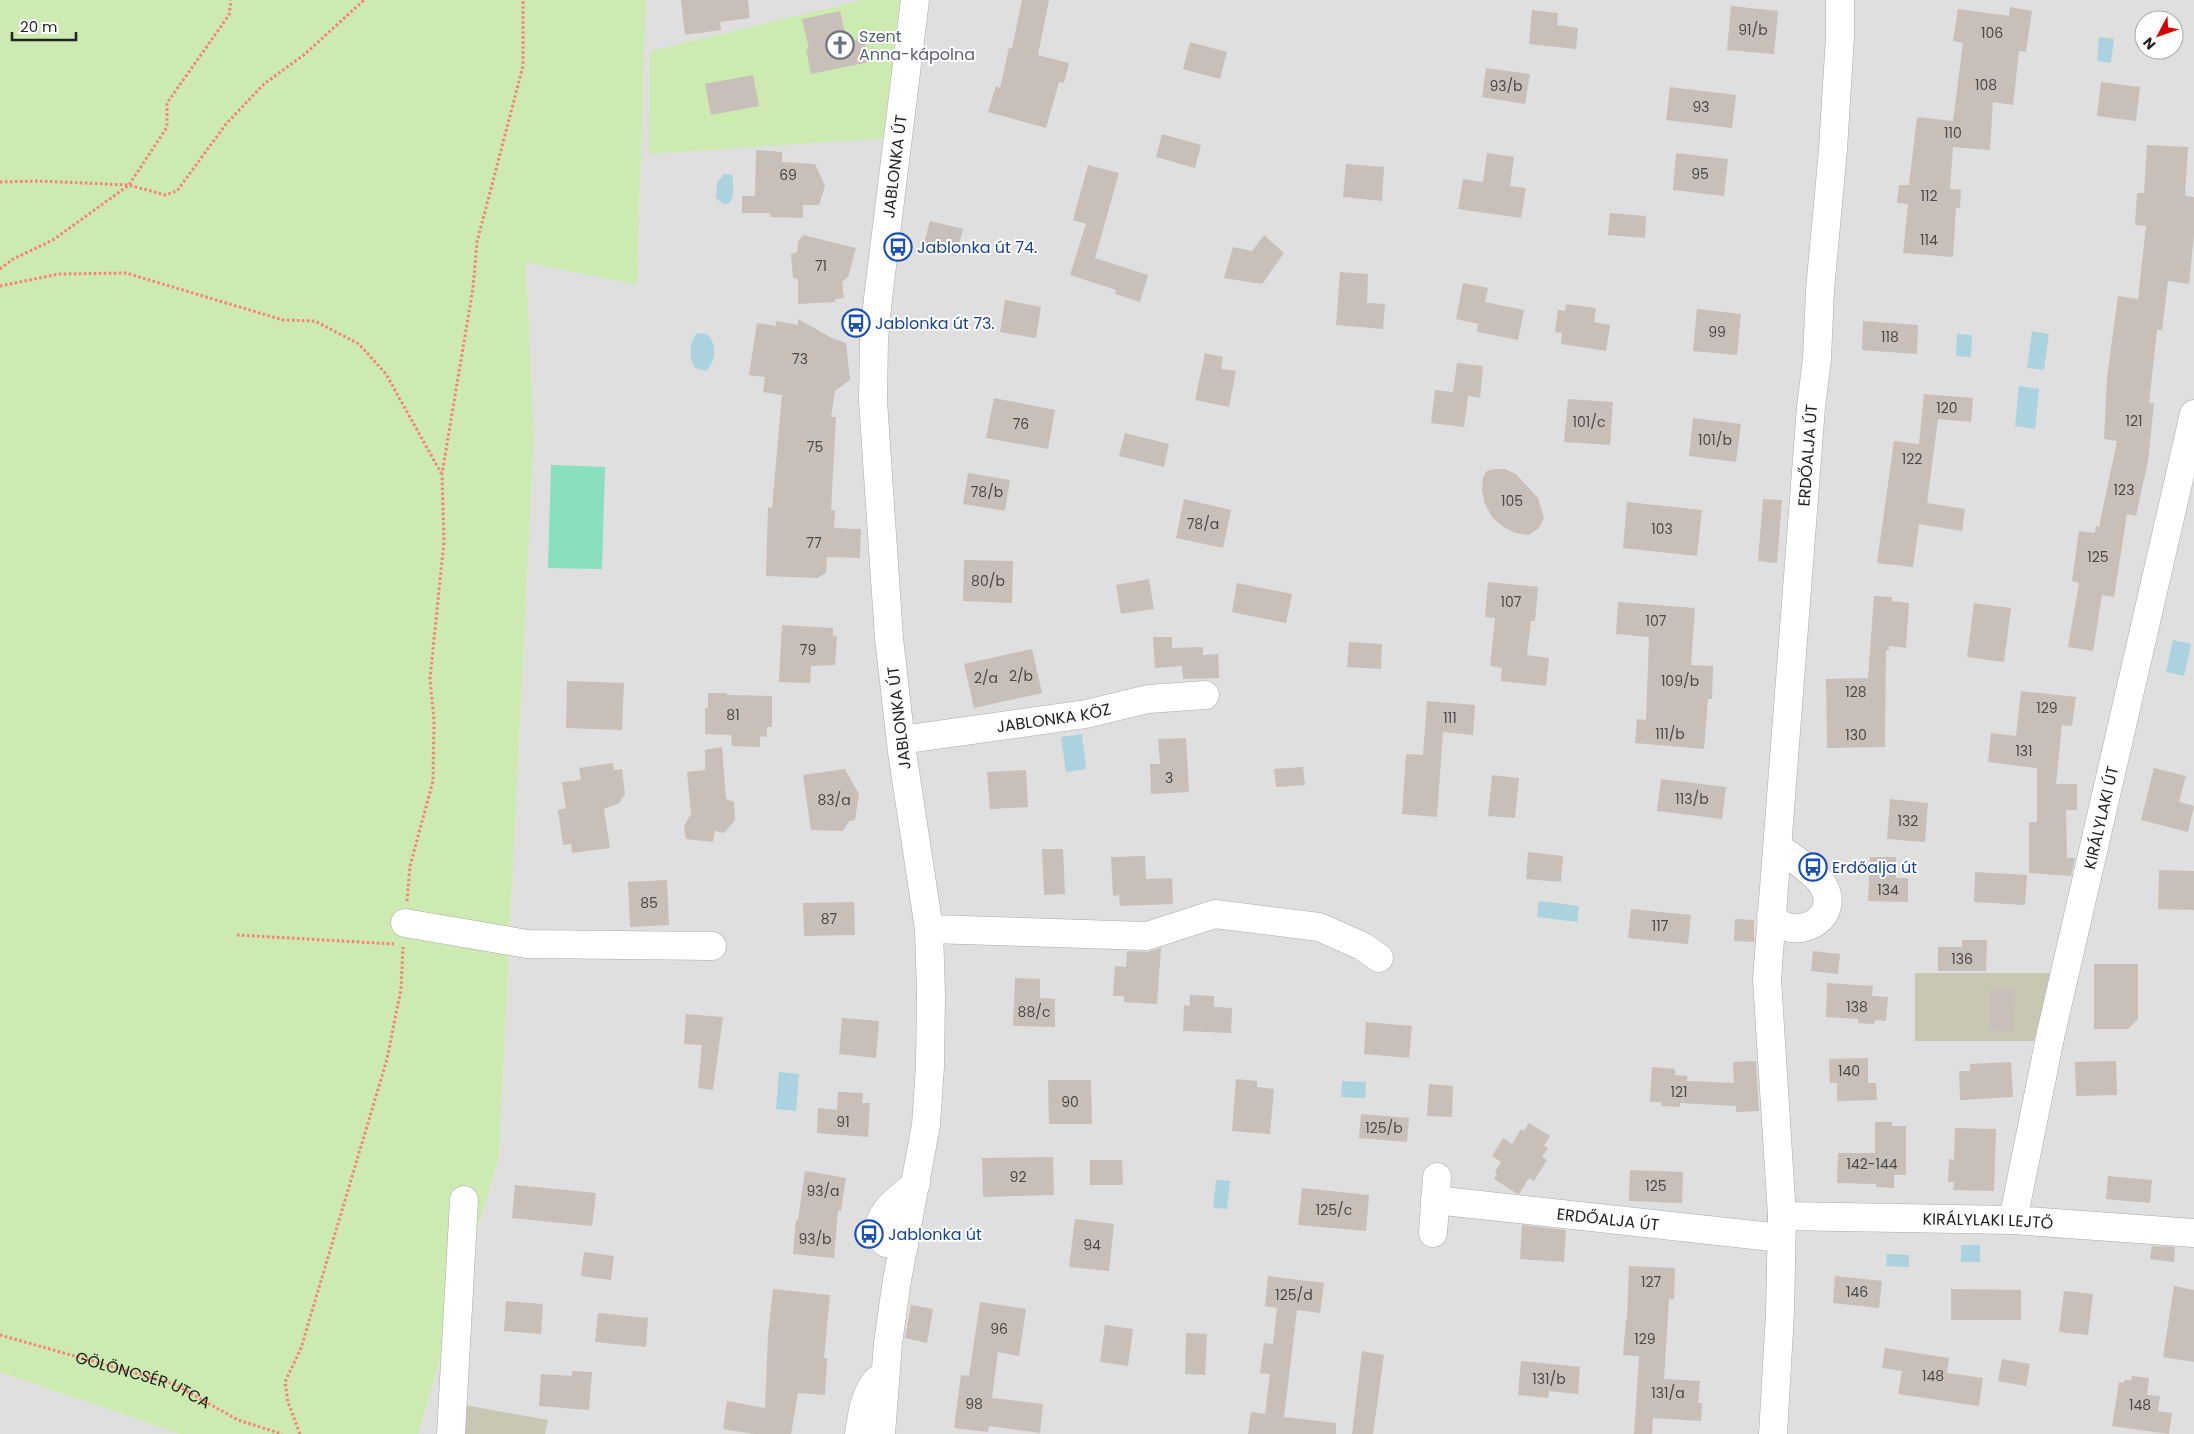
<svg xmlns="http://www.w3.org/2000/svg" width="2194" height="1434" font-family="Poppins,sans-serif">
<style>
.residential{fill:#e0dfdf;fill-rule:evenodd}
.construction{fill:#c7c7b4}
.grass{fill:#cdebb0}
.pitch{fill:#88e0be}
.water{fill:#aad3df}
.building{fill:#c7bfb8}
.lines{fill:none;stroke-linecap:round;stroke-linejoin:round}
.minor-casing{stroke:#a9a9a9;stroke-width:29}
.path{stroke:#fa8072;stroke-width:3;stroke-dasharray:2.5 2.5;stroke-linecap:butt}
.minor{stroke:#fff;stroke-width:28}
.labels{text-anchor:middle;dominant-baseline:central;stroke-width:4;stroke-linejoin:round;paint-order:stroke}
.number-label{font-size:14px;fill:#4b4948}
.worship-label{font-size:16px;fill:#5b616d;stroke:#fff;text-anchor:start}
.street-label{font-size:16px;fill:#222;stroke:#fff}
.transit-label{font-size:16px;fill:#164399;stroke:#fff;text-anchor:start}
</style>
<rect width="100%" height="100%" fill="#f2efe9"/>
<g class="residential">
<path d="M646,0H2194V1434H418L499,1157L534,435L526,262L637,284ZM2144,20H2174V50H2144Z"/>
<path d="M0,1372L180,1434H0Z"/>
</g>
<g class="construction">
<path d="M1915,973H2051L2034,1041H1915Z"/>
<path d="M464,1405L548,1420L545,1434H462Z"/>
</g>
<g class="grass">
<path d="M0,0H646L637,285L526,262L534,435L499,1157L418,1434H180L0,1372Z"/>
<path d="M863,0H901L886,138L649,154L650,51Z"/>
</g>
<path class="pitch" d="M551,465L605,467L602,569L548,568Z"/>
<g class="water">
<path d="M2099,37L2114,39L2111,63L2097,61Z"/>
<path d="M724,174L732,175C734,184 734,195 730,203L724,204L716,198L717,183Z"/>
<path d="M2032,331L2049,334L2044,370L2027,368Z"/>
<path d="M702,333L708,335C717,344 716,362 706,371L695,368C689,358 689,344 696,334Z"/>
<path d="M1957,334L1972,335L1971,357L1956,356Z"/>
<path d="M2019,386L2039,389L2035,429L2015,426Z"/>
<path d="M2173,640L2191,644L2184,676L2166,672Z"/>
<path d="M1082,734L1086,769L1066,772L1061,737Z"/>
<path d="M1539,901L1579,906L1577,922L1537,917Z"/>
<path d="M779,1072L799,1074L796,1111L776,1109Z"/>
<path d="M1342,1081L1366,1082L1365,1098L1341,1097Z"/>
<path d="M1216,1180L1230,1181L1227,1209L1213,1208Z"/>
<rect x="1961" y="1245" width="19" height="17"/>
<path d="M1887,1254L1909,1255V1267L1886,1266Z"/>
</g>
<g class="building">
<path d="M681,0H748L750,18L720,22L721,30L685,35Z"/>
<path d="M1022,0H1049L1038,55L1069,63L1064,83L1059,82L1046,128L988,112L996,86L1000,88L1009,48H1012Z"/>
<path d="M1731,6L1778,11L1774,54L1727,50Z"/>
<path d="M2010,7L2032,11L2026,52L2019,51L2013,105L1993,102L1990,150L1953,147L1950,189L1961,190L1960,208H1956L1953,257L1903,253L1908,204L1897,203L1899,185H1909L1917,117L1953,121L1963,43L1953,41L1958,9L2009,16Z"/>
<path d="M1532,10L1558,13L1557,25L1578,28L1576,49L1529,44Z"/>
<path d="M840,11L847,41L864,38L869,62L811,74L806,49H809L802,19Z"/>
<path d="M1190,42L1227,52L1220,79L1183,69Z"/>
<path d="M1486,68L1530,74L1525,104L1482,97Z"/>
<path d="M753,75L759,106L711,115L705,84Z"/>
<path d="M2101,82L2140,87L2136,121L2097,116Z"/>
<path d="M1670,87L1736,95L1732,128L1666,120Z"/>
<path d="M1162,134L1201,145L1195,168L1156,157Z"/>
<path d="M2147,145L2188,147L2185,196L2194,197V234L2189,284L2168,281L2162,330H2157L2149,403H2154L2148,461L2136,516L2127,514L2114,597L2102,595L2093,651L2068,647L2079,583L2072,581L2079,531L2095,533L2096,526L2099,527L2117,441L2104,439L2107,378L2118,296L2138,299L2146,226L2135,225L2137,193H2144Z"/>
<path d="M756,150L782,152V162L815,164L825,186L819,205H803V218L771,217L769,213H742V196H755Z"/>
<path d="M1487,153L1514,157L1510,186L1526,188L1521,218L1458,209L1463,179L1483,182Z"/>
<path d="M1676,153L1728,159L1724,196L1673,190Z"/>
<path d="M1346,164L1384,167L1382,201L1343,197Z"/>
<path d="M1088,165L1119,173L1095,258L1148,275L1140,302L1115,294L1116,290L1070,275L1086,224L1073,220Z"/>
<path d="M1610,213L1646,216L1645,238L1608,235Z"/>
<path d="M930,221L963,229L956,256L923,247Z"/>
<path d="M803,235L856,248L848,277L842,282L844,298L835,299V302L798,304V279L793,278L791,254L797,252L798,242Z"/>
<path d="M1264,235L1284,253L1262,284L1224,278L1233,247L1252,251Z"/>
<path d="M1340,272L1368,274L1367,303L1385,304L1383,329L1336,325Z"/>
<path d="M1463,283L1488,288L1485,302L1524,310L1518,340L1477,332L1478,324L1456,319Z"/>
<path d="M1005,300L1041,307L1036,338L1000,332Z"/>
<path d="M1566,304L1596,308L1594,322L1610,325L1606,351L1561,344L1562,333L1555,332L1558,310L1565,311Z"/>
<path d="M1697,309L1741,314L1737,355L1693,351Z"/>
<path d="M798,319L832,338L846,343L850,380L835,391L831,417H836L831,510H835L834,528L861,529L860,558L827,557L826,573L817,578L766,576L768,507L772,508L782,395L763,392L765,377L749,375L757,323L776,326V321L798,325Z"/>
<path d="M1863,321L1918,325L1917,354L1862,350Z"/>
<path d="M1205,353L1223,357L1221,369L1236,371L1229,407L1195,400Z"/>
<path d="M1457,363L1483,366L1480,398L1468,396L1464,427L1431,423L1435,390L1453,392Z"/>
<path d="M1924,394L1973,398L1971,422L1938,419L1927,503L1965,509L1962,531L1919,524L1913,567L1877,563L1894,441L1919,444Z"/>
<path d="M994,398L1055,410L1048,449L986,438Z"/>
<path d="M1568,399L1613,402L1610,445L1564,442Z"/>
<path d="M1693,418L1741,424L1736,462L1689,456Z"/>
<path d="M1125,433L1169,444L1164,467L1119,456Z"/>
<path d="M1496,469H1505L1516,474L1538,498L1544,518L1539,528L1529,535L1515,533L1502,526L1492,517L1485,504L1482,491L1483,477L1487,471Z"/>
<path d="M968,473L1010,480L1005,511L963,504Z"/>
<path d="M1184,499L1231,510L1223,548L1176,538Z"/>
<path d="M1763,499L1782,500L1777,563L1758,561Z"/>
<path d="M1627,502L1702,510L1697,556L1623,548Z"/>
<path d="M964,560L1013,561L1012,603L963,601Z"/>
<path d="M1149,579L1154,609L1121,614L1116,585Z"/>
<path d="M1488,582L1538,587L1535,621H1531L1527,655L1549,658L1546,686L1501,681L1502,668L1490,666L1495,618L1485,617Z"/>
<path d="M1237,583L1292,594L1286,623L1232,612Z"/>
<path d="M1874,596L1892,597V601L1909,603L1906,648L1889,646V650H1886L1885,747L1827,748L1826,679L1868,678Z"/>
<path d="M1618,602L1695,608L1691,665L1713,666L1712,699H1708L1704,749L1635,743L1637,719L1646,720L1649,637L1616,634Z"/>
<path d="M1974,603L2011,608L2004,662L1967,657Z"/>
<path d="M782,625L833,628V636H837L835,665L811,666L810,683L779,682Z"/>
<path d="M1153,637H1172V648L1203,647V655L1218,654L1219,678L1183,679L1182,666L1155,668Z"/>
<path d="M1349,642L1382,644L1381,669L1347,667Z"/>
<path d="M1032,649L1042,693L974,708L964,664Z"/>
<path d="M567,681L624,683L622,730L566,728Z"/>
<path d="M2021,691L2076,697L2072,726L2062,725L2056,784H2077V810H2066L2067,858H2075L2071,876L2029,873V822H2037V768L1988,762L1991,733L2016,736Z"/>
<path d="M708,693H727V695L772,696V727H767V737L760,736V747L732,746L731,735L705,734V708H708Z"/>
<path d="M1427,701L1475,705L1473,735L1443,732L1437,817L1402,814L1406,754L1423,755Z"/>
<path d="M1186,738L1189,792L1151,794L1150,764H1160L1158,739Z"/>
<path d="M722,747L726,799L734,802L735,820L724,833L715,831L713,842L686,839L684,826L691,814L687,772L705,770V750Z"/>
<path d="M613,763L614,770L622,769L625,794L619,803L604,809L610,848L572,853L571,844L563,845L558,810L566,808L562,782L581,780L579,768Z"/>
<path d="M1303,767L1305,785L1276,787L1274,769Z"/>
<path d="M2154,768L2186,776L2179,802L2194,806L2188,832L2141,820Z"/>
<path d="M845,769L859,794L855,820L849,821L843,831L811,830L803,775Z"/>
<path d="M1026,770L1028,807L990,809L987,772Z"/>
<path d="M1492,775L1519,778L1515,818L1488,816Z"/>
<path d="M1661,779L1726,787L1722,819L1657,811Z"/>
<path d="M1890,799L1928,803L1925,842L1887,839Z"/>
<path d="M1042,849H1063L1065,894L1044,895Z"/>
<path d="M1528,852L1563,856L1561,882L1526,879Z"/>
<path d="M1145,856L1146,879L1172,878L1173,904L1120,906L1119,895L1113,896L1111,857Z"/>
<path d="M1870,857H1896V878H1908V902L1868,901Z"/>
<path d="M2159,870L2194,871V910L2158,909Z"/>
<path d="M1975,872L2027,875L2025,905L1974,902Z"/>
<path d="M667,880L669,925L630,927L628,882Z"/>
<path d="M854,902L855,935L804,936L803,903Z"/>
<path d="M1631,909L1691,915L1688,944L1628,938Z"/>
<path d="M1735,919L1754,920V942L1734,941Z"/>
<path d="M1962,940H1987L1986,971H1938V947H1962Z"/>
<path d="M1161,948L1157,1004L1124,1002V996H1113L1115,966L1126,967L1127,951L1147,952Z"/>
<path d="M1813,951L1840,954L1838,974L1811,971Z"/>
<path d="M2094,964H2138V1019L2128,1029H2094Z"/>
<path d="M1015,978L1040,979V998L1055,999V1027L1013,1026Z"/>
<path d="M1827,983L1873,986L1872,996L1888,997L1886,1021L1875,1020L1874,1024L1858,1023V1019L1826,1017Z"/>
<path d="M1989,988H2015L2014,1031L1989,1030Z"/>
<path d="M1190,995L1214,996V1007L1232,1008L1231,1033L1183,1031L1184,1005L1190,1006Z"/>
<path d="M686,1014L723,1017L713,1090L698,1088L702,1045L684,1044Z"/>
<path d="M842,1018L879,1021L876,1058L839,1054Z"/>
<path d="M1366,1022L1412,1026L1409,1058L1364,1054Z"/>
<path d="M1868,1058V1083H1876L1877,1100L1837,1101V1083H1830L1829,1059Z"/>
<path d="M1756,1061L1759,1111L1736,1112V1106L1680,1103V1107L1661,1106V1102H1650L1652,1067L1675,1069V1075L1687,1076V1081L1734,1083L1733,1062Z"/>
<path d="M2116,1061L2117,1095L2076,1096L2075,1062Z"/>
<path d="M2011,1062L2013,1097L1960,1100L1959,1071H1970V1064Z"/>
<path d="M1236,1079L1257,1081V1087L1274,1089L1270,1134L1232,1131Z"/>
<path d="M1048,1080H1091L1092,1124H1049Z"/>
<path d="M1429,1084L1453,1086L1452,1117L1427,1116Z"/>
<path d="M838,1092L863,1093L862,1103H870L868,1137L817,1133L818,1108L837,1110Z"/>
<path d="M1361,1114L1409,1118L1407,1142L1359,1138Z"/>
<path d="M1875,1122H1892V1126H1906V1175H1894V1188L1876,1187V1184L1837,1183L1838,1153H1875Z"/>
<path d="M1529,1123L1550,1136L1544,1146L1548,1148L1542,1157L1547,1160L1534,1181L1529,1178L1519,1194L1516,1193L1494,1179L1497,1174L1495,1172L1501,1162L1492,1156L1503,1138L1512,1144L1521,1129L1524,1131Z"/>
<path d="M1955,1128L1996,1129L1994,1191L1953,1190L1954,1182H1948L1949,1159L1954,1160Z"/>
<path d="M1053,1157L1054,1195L983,1197L982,1158Z"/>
<path d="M1090,1160H1122L1123,1185H1090Z"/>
<path d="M1630,1170L1683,1172L1682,1203L1629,1201Z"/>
<path d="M805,1171L846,1178L841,1211L838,1210L834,1258L793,1254L796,1220H798Z"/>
<path d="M2108,1176L2152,1180L2150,1203L2106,1199Z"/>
<path d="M515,1185L596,1193L592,1226L512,1218Z"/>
<path d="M1302,1188L1369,1195L1366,1231L1298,1225Z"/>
<path d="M1075,1219L1114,1224L1109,1271L1069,1267Z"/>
<path d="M1522,1225L1566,1230L1564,1262L1520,1259Z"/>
<path d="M2152,1246L2175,1247L2174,1262L2150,1259Z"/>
<path d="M584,1252L614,1256L611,1280L581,1276Z"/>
<path d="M1629,1266L1675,1268L1674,1299H1669L1664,1379L1700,1381L1698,1403H1702L1701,1421L1653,1418L1652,1434H1634L1639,1356L1623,1355L1626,1320H1627Z"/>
<path d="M1268,1276L1324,1283L1320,1313L1297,1310L1284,1417L1336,1423V1434H1248L1251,1412L1265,1414L1270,1374L1260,1373L1264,1343L1273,1344L1277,1308L1265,1306Z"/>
<path d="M1835,1276L1882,1281L1879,1308L1833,1303Z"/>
<path d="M2174,1286L2194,1290V1362L2163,1357Z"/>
<path d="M773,1289L830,1295L824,1358H827L825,1395L798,1393L791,1434H754L723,1429L727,1401L765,1408L768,1335Z"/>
<path d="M1951,1289L2021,1290V1320H1951Z"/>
<path d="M2064,1291L2093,1294L2088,1335L2059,1332Z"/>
<path d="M506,1301L543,1304L541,1334L504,1331Z"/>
<path d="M980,1302L1026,1309L1019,1356L998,1352L992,1398L1043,1404L1040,1433L989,1426L988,1432L954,1428L961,1375L969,1376Z"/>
<path d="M911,1305L933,1309L927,1343L905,1338Z"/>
<path d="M598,1313L648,1318L646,1347L595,1342Z"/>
<path d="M1105,1325L1133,1329L1128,1366L1100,1362Z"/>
<path d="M1186,1333L1207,1334L1205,1375L1185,1374Z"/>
<path d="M1885,1348L1949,1358L1947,1373L1983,1378L1979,1406L1898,1394L1902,1371L1882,1368Z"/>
<path d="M1362,1351L1384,1355L1373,1434H1352Z"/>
<path d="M2002,1359L2030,1364L2026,1386L1998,1381Z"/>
<path d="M1521,1361L1580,1367L1578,1394L1549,1391L1548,1398L1518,1395Z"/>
<path d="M572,1371L592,1372L589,1410L539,1406L541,1374L572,1376Z"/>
<path d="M2132,1376L2149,1378L2147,1395L2160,1396L2158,1411L2172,1413L2169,1434L2112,1426L2119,1382L2124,1383L2125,1380H2131Z"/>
</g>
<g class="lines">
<g class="minor-casing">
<g id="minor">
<path id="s2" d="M901,740L1086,714L1148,699L1205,695"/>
<path d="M1771,916C1774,918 1777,922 1780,924C1804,938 1839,916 1824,887C1817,873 1791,857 1778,847"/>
<path d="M405,923L527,944L712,946"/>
<path d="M929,929L1147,936L1215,914L1319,927L1362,946L1379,958"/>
<path id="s3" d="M1435,1200L1781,1238"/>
<path id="s4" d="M1782,1216L2013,1220L2194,1233"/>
<path id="s5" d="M2013,1220L2051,1033L2194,414"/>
<path d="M1433,1233L1437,1177"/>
<path d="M904,1245L886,1243L878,1235C878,1210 899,1199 916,1184"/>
<path d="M451,1434L464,1200"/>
<path d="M859,1434C862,1415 864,1395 877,1380L883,1381"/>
<path id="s6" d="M881,1434L888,1343L897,1280L926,1125L930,1066L931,994L929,929L902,752L889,638L873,401L874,339L878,298L915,0"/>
<path id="s7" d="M1773,1434L1780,1313L1782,1216L1767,979L1811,407L1817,359L1820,290L1833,150L1840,36V0"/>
</g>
</g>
<g class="path">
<path d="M0,182L38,181L129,185L165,195L177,191L226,124L264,84L305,54L364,0"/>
<path d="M0,269L13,259L53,240L129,185L167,127V103L229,15L231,0"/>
<path d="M0,286L59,274L126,273L283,320L315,321L359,344L386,374L441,473"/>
<path d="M407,901L410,866L433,781L434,720L430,679L444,541L442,474L473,288L477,242L523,66V0"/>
<path d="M237,935L394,944"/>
<path id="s1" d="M0,1335L174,1384L238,1420L282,1434"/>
<path d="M300,1434L288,1402L285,1382L301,1348L387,1059L401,989L403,947"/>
</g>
<use href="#minor" class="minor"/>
</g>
<defs>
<g id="church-ring" transform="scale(1.4375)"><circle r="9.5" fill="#fff" stroke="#6b7280" stroke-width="1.5"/><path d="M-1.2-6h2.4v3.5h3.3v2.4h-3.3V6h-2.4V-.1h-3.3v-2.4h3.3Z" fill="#6b7280"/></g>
<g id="bus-ring" transform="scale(1.4375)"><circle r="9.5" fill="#fff" stroke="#1a4fb4" stroke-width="1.5"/><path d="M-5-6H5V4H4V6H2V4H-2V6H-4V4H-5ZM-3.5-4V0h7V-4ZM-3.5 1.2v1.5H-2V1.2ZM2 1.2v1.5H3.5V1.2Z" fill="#1a4fb4"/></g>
</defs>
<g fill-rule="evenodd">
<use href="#church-ring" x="840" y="45"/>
<use href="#bus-ring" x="898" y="247"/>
<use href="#bus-ring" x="856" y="323"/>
<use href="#bus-ring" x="1813" y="867"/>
<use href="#bus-ring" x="869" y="1234"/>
</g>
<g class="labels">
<g class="number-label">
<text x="1753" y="30">91/b</text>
<text x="1992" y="33">106</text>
<text x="1986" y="85">108</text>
<text x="1506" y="86">93/b</text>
<text x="1701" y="107">93</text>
<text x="1953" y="133">110</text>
<text x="1700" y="174">95</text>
<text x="788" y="175">69</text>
<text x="1929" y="196">112</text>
<text x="1929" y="240">114</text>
<text x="821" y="266">71</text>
<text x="1717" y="332">99</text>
<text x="1890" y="337">118</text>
<text x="800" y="359">73</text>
<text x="1947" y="408">120</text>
<text x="2134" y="421">121</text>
<text x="1589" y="422">101/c</text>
<text x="1021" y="424">76</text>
<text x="1715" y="440">101/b</text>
<text x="815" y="447">75</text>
<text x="1912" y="459">122</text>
<text x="2124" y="490">123</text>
<text x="987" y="492">78/b</text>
<text x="1512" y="501">105</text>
<text x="1203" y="524">78/a</text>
<text x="1662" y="529">103</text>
<text x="814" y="543">77</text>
<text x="2098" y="557">125</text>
<text x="988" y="581">80/b</text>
<text x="1511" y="602">107</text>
<text x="1656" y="621">107</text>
<text x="808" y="650">79</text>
<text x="1021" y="676">2/b</text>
<text x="986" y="678">2/a</text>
<text x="1680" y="681">109/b</text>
<text x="1856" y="692">128</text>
<text x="2047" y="708">129</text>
<text x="733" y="715">81</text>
<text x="1450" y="718">111</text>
<text x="1670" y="734">111/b</text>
<text x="1856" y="735">130</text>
<text x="2024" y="751">131</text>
<text x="1169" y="778">3</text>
<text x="1692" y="799">113/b</text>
<text x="834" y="800">83/a</text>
<text x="1908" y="821">132</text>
<text x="1888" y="890">134</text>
<text x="649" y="903">85</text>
<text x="829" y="919">87</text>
<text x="1660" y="926">117</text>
<text x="1962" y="959">136</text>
<text x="1857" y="1007">138</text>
<text x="1034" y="1012">88/c</text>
<text x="1849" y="1071">140</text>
<text x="1679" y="1092">121</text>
<text x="1070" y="1102">90</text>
<text x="843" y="1122">91</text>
<text x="1384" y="1128">125/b</text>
<text x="1872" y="1164">142-144</text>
<text x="1018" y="1177">92</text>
<text x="1656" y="1186">125</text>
<text x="823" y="1191">93/a</text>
<text x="1334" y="1210">125/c</text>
<text x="815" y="1239">93/b</text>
<text x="1092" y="1245">94</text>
<text x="1651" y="1282">127</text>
<text x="1857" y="1292">146</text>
<text x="1294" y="1295">125/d</text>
<text x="999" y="1329">96</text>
<text x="1645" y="1339">129</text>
<text x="1933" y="1376">148</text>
<text x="1549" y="1379">131/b</text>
<text x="1668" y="1393">131/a</text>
<text x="974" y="1404">98</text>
<text x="2140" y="1405">148</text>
</g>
<g class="worship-label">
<text x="859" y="36">Szent<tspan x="859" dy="18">Anna-kápolna</tspan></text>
</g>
<g class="street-label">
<text stroke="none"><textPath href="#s6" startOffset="1276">JABLONKA ÚT</textPath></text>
<text stroke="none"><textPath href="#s7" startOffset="981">ERDŐALJA ÚT</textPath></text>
<text stroke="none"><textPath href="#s2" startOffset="154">JABLONKA KÖZ</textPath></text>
<text transform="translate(899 718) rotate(-97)">JABLONKA ÚT</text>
<text stroke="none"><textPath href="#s5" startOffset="412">KIRÁLYLAKI ÚT</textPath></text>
<text stroke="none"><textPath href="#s3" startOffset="174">ERDŐALJA ÚT</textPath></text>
<text stroke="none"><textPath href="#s4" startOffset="206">KIRÁLYLAKI LEJTŐ</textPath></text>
<text stroke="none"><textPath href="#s1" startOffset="150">GÖLÖNCSÉR UTCA</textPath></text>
</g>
<g class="transit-label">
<text x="917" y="247">Jablonka út 74.</text>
<text x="875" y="323">Jablonka út 73.</text>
<text x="1832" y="867">Erdőalja út</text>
<text x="888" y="1234">Jablonka út</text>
</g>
</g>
<g transform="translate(2159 35) rotate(229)"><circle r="24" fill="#ffffff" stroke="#a7a7a7"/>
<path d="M0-4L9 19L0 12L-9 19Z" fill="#d40000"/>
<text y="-8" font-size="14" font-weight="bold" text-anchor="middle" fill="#222222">N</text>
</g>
<path d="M12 32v8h64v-8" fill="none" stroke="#222222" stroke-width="2.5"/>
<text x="20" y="32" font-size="15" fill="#222222" stroke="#ffffff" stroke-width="4" paint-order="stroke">20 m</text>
</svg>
